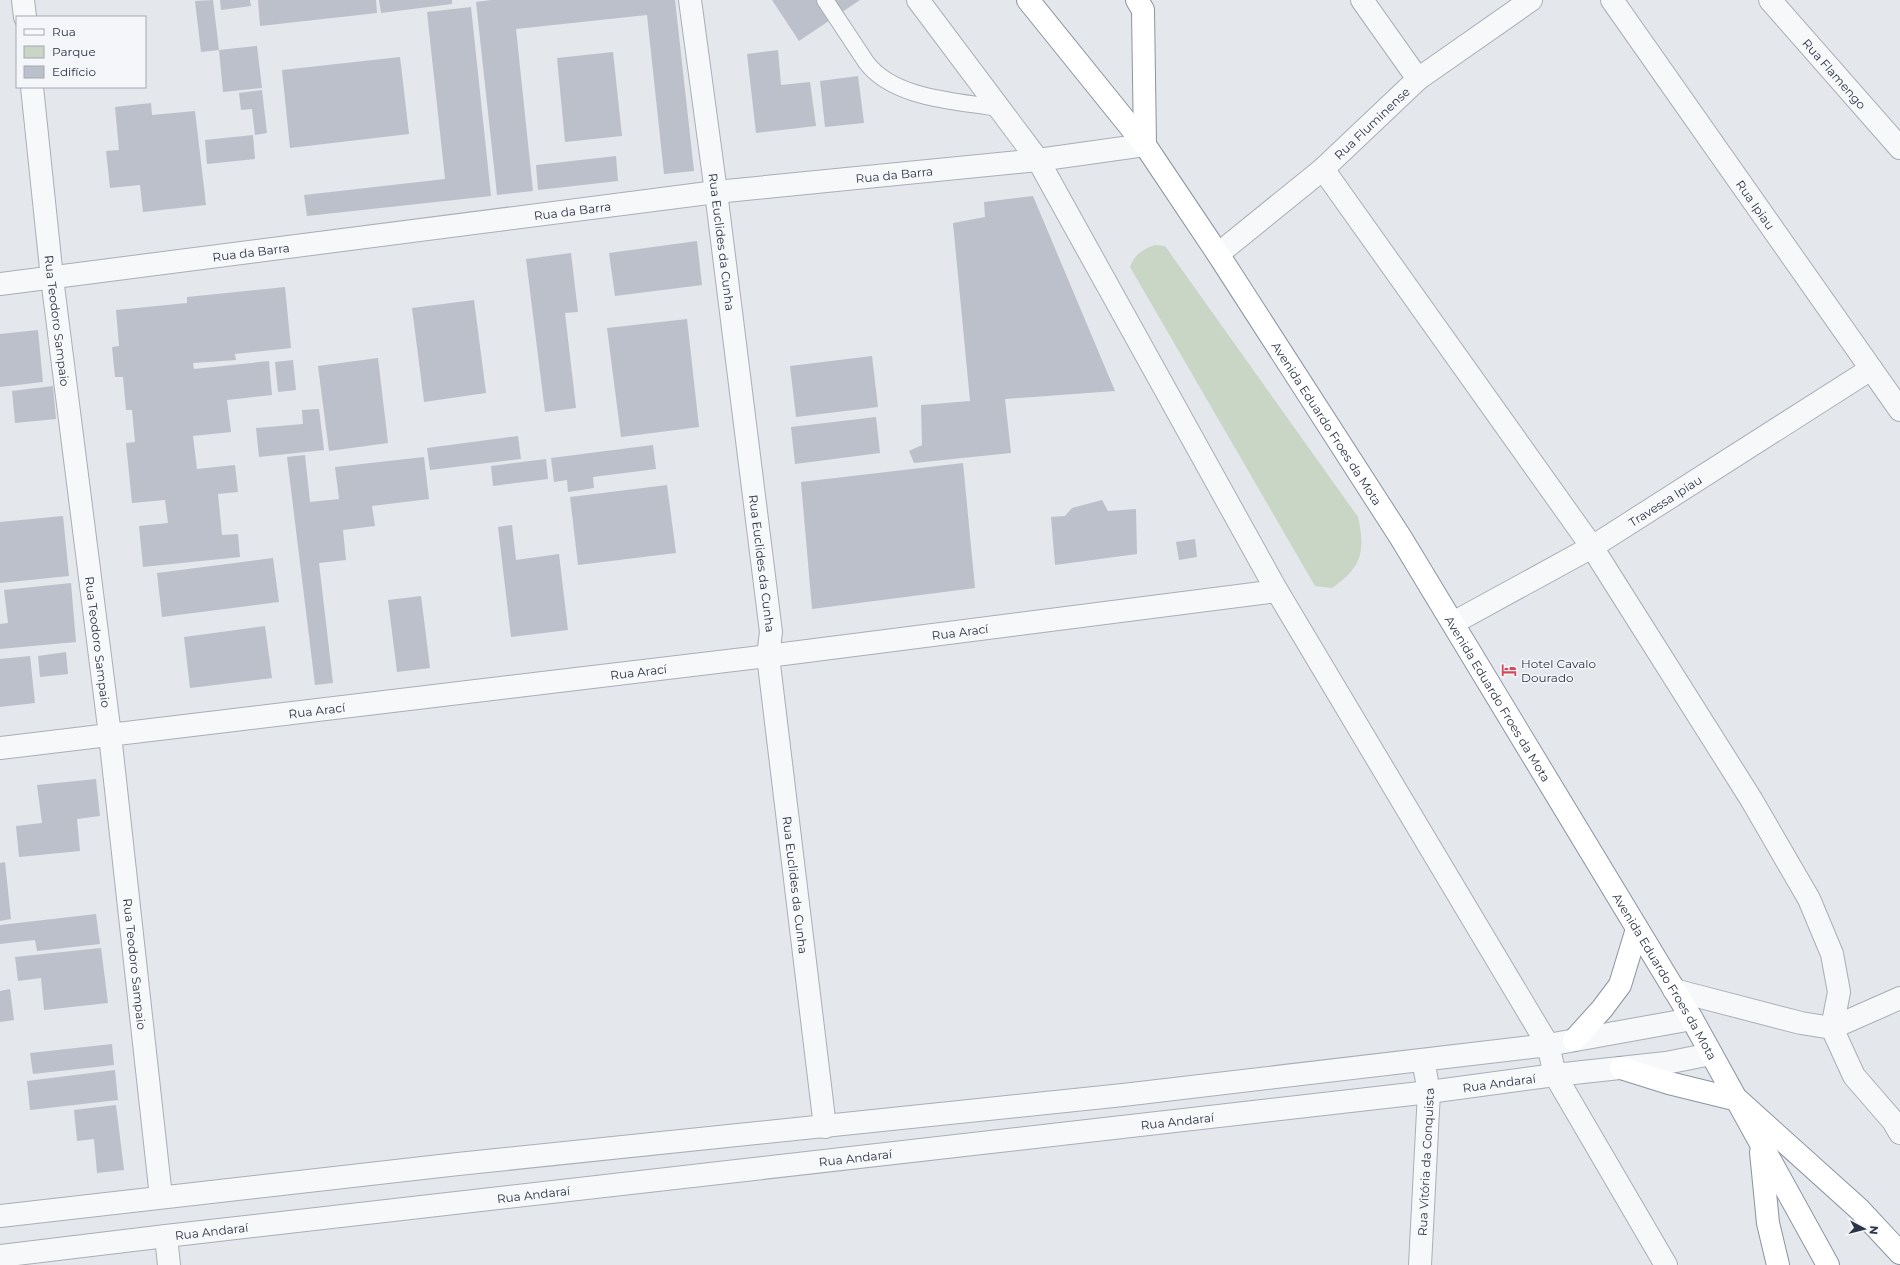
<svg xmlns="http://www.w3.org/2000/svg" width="1900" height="1265" font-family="Montserrat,sans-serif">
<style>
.green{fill:#c9d6c5}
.building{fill:#bbc0ca}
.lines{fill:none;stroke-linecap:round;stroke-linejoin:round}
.service-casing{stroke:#a9aeb7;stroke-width:18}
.minor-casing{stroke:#a9aeb7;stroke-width:24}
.trunk-casing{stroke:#8b94a3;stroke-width:24}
.service{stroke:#f7f8fa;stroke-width:16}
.minor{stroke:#f7f8fa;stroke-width:22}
.trunk{stroke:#fff;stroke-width:22}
.labels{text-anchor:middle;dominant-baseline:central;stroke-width:3;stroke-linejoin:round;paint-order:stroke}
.street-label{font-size:12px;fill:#2b3445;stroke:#f4f6f9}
.poi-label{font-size:12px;fill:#2b3445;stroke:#f4f6f9;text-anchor:start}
</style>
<rect width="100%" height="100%" fill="#e4e7ec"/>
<path class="green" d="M1155,245L1165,246L1358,517C1366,552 1361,568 1332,588L1315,586L1130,267C1135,254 1143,249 1155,245Z"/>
<g class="building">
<path d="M213,0L219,50L201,52L195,1Z"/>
<path d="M220,0H250L251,6L221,10Z"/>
<path d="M258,0H376L377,13L260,26Z"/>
<path d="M379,0H452V4L381,13Z"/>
<path d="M491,0H675L694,171L664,174L647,15L516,29L533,191L497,195L476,2Z"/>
<path d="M772,0H860L799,41Z"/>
<path d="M471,7L491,196L307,216L304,195L445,179L427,12Z"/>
<path d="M257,46L262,88L223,92L219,50Z"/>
<path d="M778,50L781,85L810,82L816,126L756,133L747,54Z"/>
<path d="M613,52L622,136L565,142L557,58Z"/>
<path d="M400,57L409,134L290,148L282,70Z"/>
<path d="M858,76L864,123L825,127L820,81Z"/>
<path d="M262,90L267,133L255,135L252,109L241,110L239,93Z"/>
<path d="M151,103L152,115L195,111L206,205L143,212L140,185L110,188L106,151L119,150L115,107Z"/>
<path d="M253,135L255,159L207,164L205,140Z"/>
<path d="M616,156L618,181L538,190L536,165Z"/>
<path d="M1033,196L1115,391L1005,399L1011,453L914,463L909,451L922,445L921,405L970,401L953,223L985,217L984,202Z"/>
<path d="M697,241L702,285L615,296L609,253Z"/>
<path d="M571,253L578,312L565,313L576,408L545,412L526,259Z"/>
<path d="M285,287L291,348L235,354L236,360L193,363L194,369L269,361L272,395L227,400L231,432L193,436L197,469L235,465L238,492L218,494L222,535L238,534L240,557L143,567L139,526L168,523L165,500L132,503L126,443L135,442L132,410H126L123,377H115L112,347L119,346L116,310L187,303V297Z"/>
<path d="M474,300L486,393L424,402L412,308Z"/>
<path d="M687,319L699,427L621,437L607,328Z"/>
<path d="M38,330L43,382L0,387V334Z"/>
<path d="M872,356L878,407L796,417L790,366Z"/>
<path d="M378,358L388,443L329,451L318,366Z"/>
<path d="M293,360L296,390L278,392L275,362Z"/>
<path d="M53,386L56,419L15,423L12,391Z"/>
<path d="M319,409L324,450L259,457L256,428L303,424L302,410Z"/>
<path d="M876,417L880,453L795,464L791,427Z"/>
<path d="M518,436L521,459L430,470L427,448Z"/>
<path d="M653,445L656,469L593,477L594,488L568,492L567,480L554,482L551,458Z"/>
<path d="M305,455L310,502L339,499L335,467L424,457L429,499L372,506L375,526L343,530L346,560L319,563L333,683L315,685L287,457Z"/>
<path d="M546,459L548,479L493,486L491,466Z"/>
<path d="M963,463L975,588L812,609L801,482Z"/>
<path d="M667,485L676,553L578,565L570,497Z"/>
<path d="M1102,500L1108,511L1136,509L1137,554L1055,565L1051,517L1065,516L1072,508Z"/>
<path d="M63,516L69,576L0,583V522Z"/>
<path d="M512,525L516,560L559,554L568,630L511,637L498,527Z"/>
<path d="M1195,539L1197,557L1179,560L1176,542Z"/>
<path d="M273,558L279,602L162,617L157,573Z"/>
<path d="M71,583L76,642L0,649V624L8,623L4,590Z"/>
<path d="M421,596L430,668L397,672L388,600Z"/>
<path d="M265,626L272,678L190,688L184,637Z"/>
<path d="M66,652L68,674L40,677L38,656Z"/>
<path d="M30,656L35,703L0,707V659Z"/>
<path d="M96,779L100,816L77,819L80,851L19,857L16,826L42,823L37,785Z"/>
<path d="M5,862L11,919L0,921V863Z"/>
<path d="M96,914L100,944L37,951L35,940L0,944V925Z"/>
<path d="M101,948L108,1003L44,1010L41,978L18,981L15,957Z"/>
<path d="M10,989L14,1020L0,1022V991Z"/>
<path d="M112,1044L114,1065L33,1074L30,1053Z"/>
<path d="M115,1070L118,1100L30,1110L27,1081Z"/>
<path d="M116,1105L124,1170L97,1173L94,1139L77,1141L74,1110Z"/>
</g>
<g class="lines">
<g class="service-casing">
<path id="service" d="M825,0L866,62C893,99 957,101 998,108"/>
</g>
<g class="minor-casing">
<g id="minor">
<path d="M23,0L25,17"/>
<path id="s1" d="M690,0L716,192L771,632L768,656L825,1127"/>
<path d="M918,0L1038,160L1277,591L1548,1045L1555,1075L1666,1265"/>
<path d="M1362,0L1418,79"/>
<path id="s2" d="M1612,0L1900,410"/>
<path id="s3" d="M1770,0L1900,148"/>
<path id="s4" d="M32,87L52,278L110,735L161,1197"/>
<path d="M1323,169L1592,547L1751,799L1809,899L1832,954L1839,992L1832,1028L1854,1076L1893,1121L1900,1133"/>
<path id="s5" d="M1218,254L1323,169L1418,79L1531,0"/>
<path id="s6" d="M0,284L716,192L1038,160L1145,145"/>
<path id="s7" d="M1453,623L1592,547L1871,369"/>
<path id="s8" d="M0,748L768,656L1277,591"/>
<path d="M1674,990L1801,1023L1832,1028L1900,998"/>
<path d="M0,1216L458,1164L1123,1095L1548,1045L1692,1019"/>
<path d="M166,1236L169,1265"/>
<path id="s9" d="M0,1256L166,1236L1429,1092L1555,1075L1666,1063L1711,1054"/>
<path id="s10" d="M1420,1265L1429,1092L1423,1060"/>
</g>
</g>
<g class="trunk-casing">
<g id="trunk">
<path id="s11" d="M1028,0L1145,145L1218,254L1401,538L1692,1019L1828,1265"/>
<path d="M1137,0L1143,10L1145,145"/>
<path d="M1574,1040L1602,1009L1620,985L1637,929"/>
<path d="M1621,1068L1669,1083L1738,1100L1859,1209L1900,1253"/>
<path d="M1761,1152L1768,1223L1778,1265"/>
</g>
</g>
<use href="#service" class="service"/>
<use href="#minor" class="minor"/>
<use href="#trunk" class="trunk"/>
</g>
<defs>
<g id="hotel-bare" transform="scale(1.2)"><path d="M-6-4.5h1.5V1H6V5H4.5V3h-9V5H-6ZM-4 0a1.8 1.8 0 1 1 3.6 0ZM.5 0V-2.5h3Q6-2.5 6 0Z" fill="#d1495b" stroke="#f4f6f9" stroke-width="2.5" paint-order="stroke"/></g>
</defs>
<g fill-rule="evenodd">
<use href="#hotel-bare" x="1509" y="670"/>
</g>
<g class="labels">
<g class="street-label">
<text stroke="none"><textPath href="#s3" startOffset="98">Rua Flamengo</textPath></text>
<text stroke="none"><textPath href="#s5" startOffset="202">Rua Fluminense</textPath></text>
<text stroke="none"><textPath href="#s6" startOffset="901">Rua da Barra</textPath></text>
<text stroke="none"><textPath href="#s2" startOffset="250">Rua Ipiau</textPath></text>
<text stroke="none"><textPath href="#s6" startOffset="577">Rua da Barra</textPath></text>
<text stroke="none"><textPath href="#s1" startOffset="244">Rua Euclides da Cunha</textPath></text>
<text stroke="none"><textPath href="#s6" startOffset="253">Rua da Barra</textPath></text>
<text stroke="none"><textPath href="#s4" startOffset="235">Rua Teodoro Sampaio</textPath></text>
<text stroke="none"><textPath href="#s11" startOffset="519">Avenida Eduardo Froes da Mota</textPath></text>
<text stroke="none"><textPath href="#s7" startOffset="245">Travessa Ipiau</textPath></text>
<text stroke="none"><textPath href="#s1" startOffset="568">Rua Euclides da Cunha</textPath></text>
<text stroke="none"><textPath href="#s8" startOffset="967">Rua Arací</textPath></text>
<text stroke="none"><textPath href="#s4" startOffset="559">Rua Teodoro Sampaio</textPath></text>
<text stroke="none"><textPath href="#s8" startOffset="643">Rua Arací</textPath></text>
<text stroke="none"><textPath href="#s11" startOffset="843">Avenida Eduardo Froes da Mota</textPath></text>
<text stroke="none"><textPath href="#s8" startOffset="319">Rua Arací</textPath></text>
<text stroke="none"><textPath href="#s1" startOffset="892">Rua Euclides da Cunha</textPath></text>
<text stroke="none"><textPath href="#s4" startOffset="883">Rua Teodoro Sampaio</textPath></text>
<text stroke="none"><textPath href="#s11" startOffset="1167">Avenida Eduardo Froes da Mota</textPath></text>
<text stroke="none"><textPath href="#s9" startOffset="1509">Rua Andaraí</textPath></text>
<text stroke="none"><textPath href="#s9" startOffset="1185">Rua Andaraí</textPath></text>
<text stroke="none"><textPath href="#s9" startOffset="861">Rua Andaraí</textPath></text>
<text stroke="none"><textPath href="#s10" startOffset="103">Rua Vitória da Conquista</textPath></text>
<text stroke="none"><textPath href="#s9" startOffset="537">Rua Andaraí</textPath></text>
<text stroke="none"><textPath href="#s9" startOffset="213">Rua Andaraí</textPath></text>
</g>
<g class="poi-label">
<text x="1521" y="663">Hotel Cavalo<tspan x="1521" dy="14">Dourado</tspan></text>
</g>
</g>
<rect x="16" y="16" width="130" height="72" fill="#f4f6f9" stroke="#a4a8b1"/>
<rect x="24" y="29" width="20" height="6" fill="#f7f8fa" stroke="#a4a8b1"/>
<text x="52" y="36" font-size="12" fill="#2b3445">Rua</text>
<rect x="24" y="46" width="20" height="12" fill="#c9d6c5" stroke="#a4a8b1"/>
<text x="52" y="56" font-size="12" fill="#2b3445">Parque</text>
<rect x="24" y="66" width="20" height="12" fill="#bbc0ca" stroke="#a4a8b1"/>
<text x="52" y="76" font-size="12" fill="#2b3445">Edifício</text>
<g transform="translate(1864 1229) rotate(97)" stroke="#f4f6f9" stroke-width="3" paint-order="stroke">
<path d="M0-3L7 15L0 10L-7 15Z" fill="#2b3445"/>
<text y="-6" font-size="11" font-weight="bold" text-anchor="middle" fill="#2b3445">N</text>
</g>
</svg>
